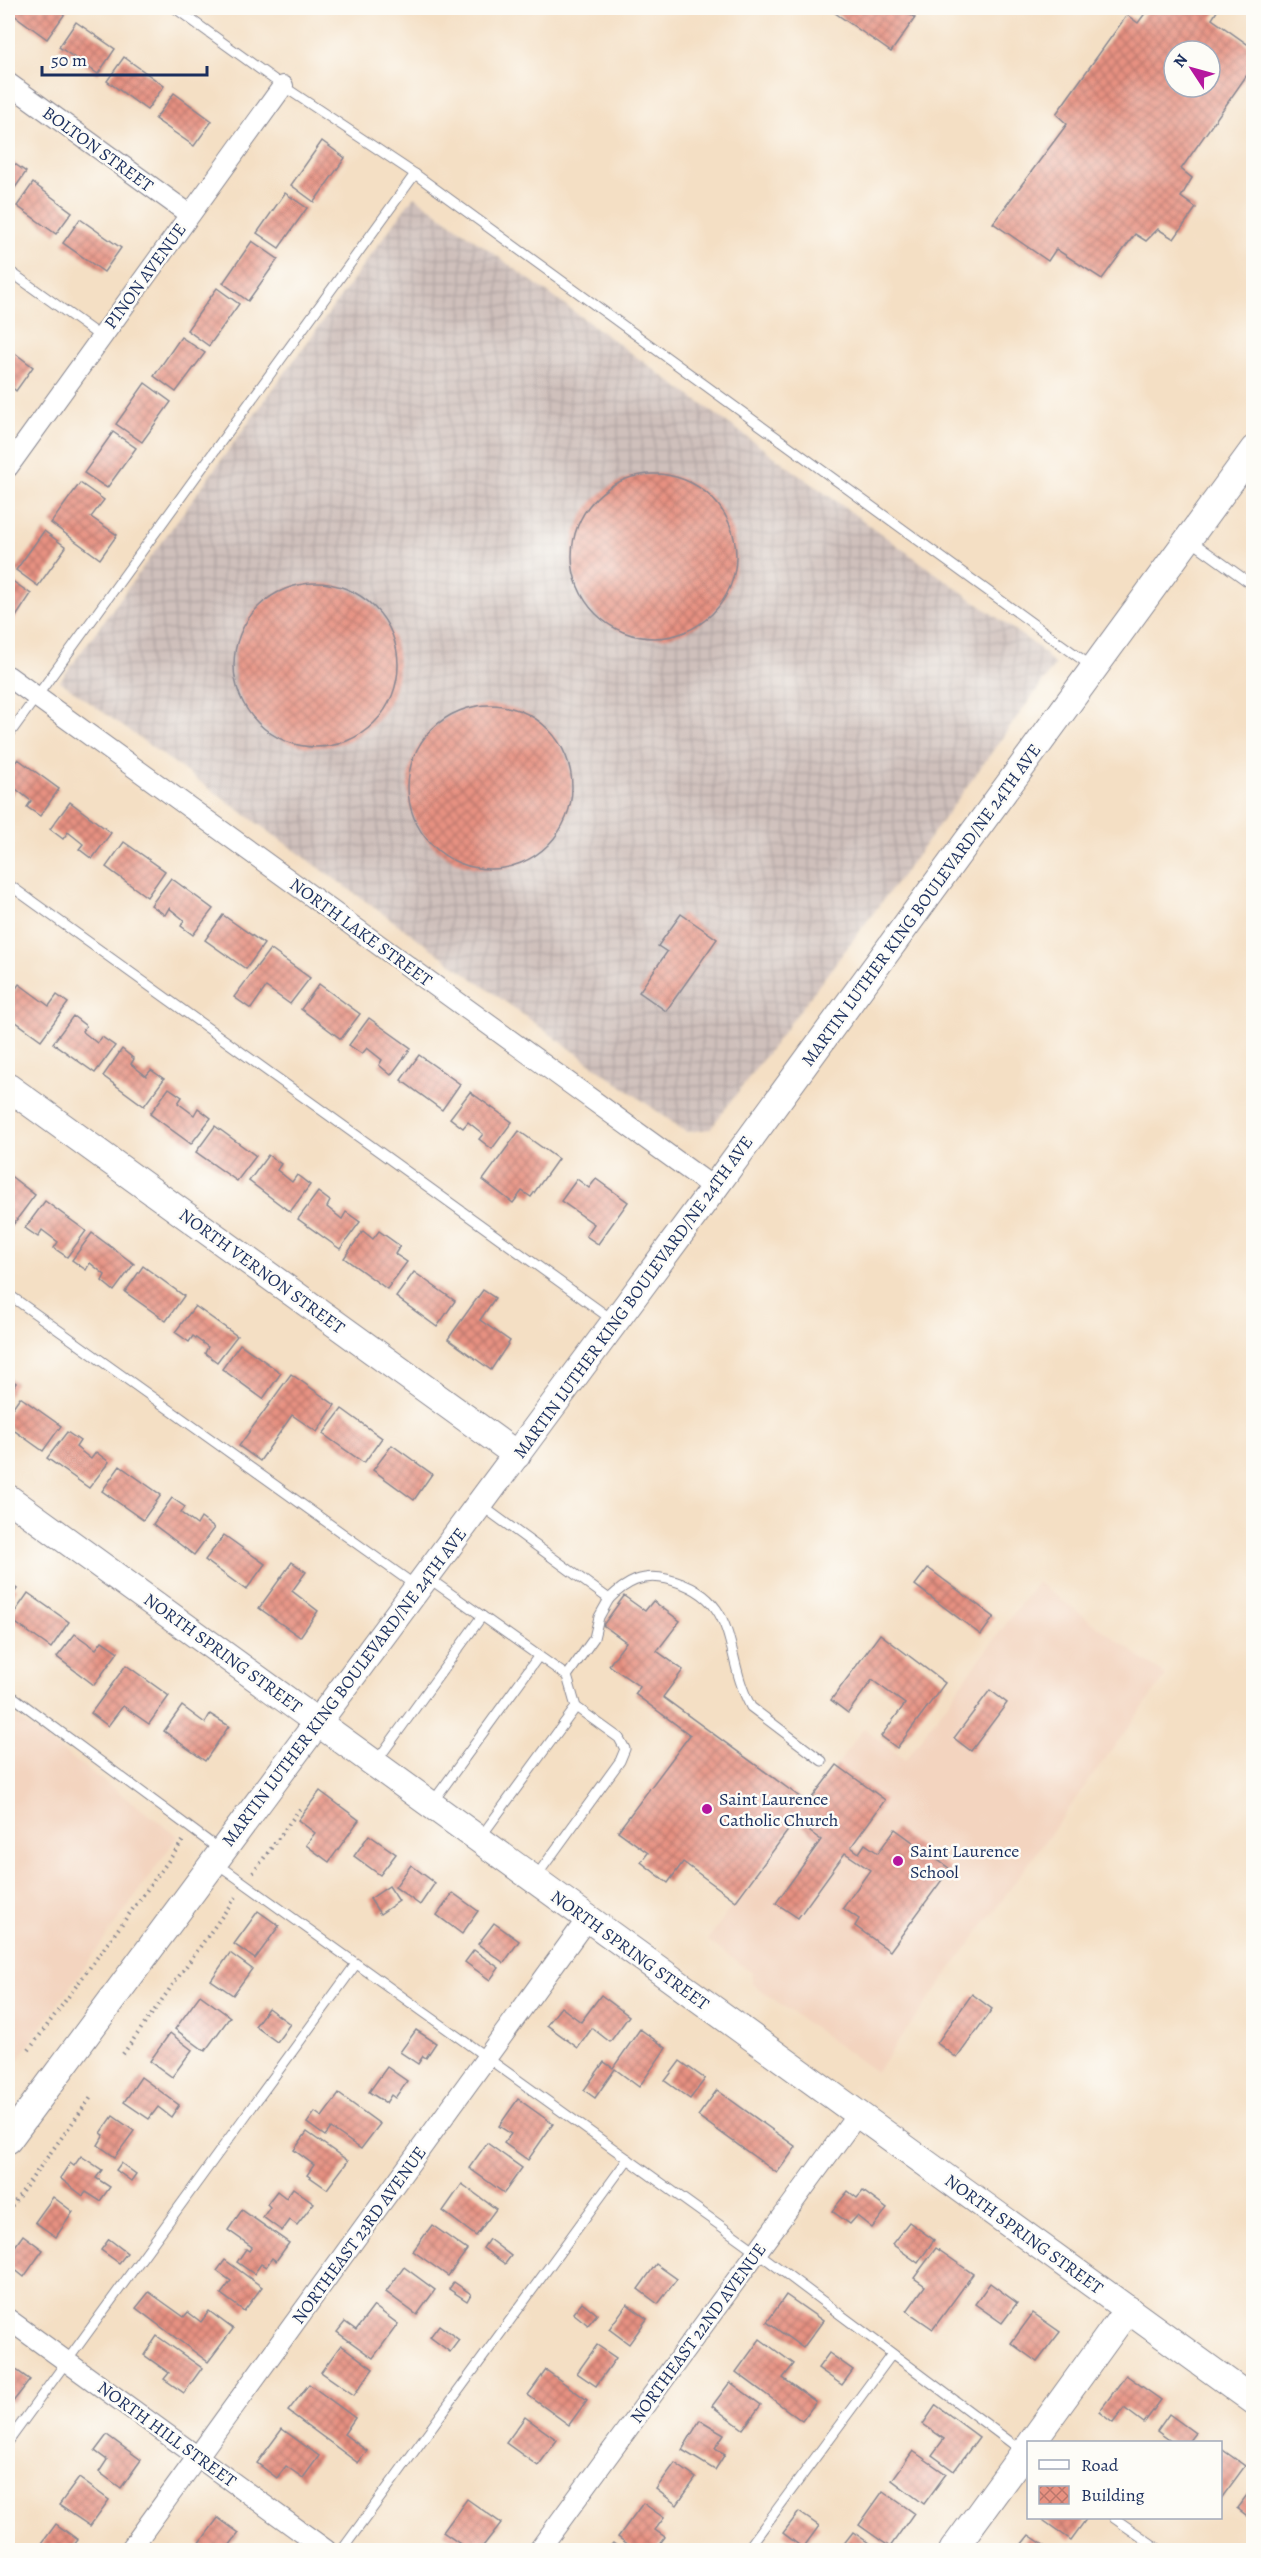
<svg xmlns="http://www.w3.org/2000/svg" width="1261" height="2558" font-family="Alegreya,serif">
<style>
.built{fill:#f3d4bf}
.industrial{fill:url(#industrial-grid)}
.building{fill:url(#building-cross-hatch);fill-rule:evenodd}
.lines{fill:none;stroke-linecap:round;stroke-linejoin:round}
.lane-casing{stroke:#888791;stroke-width:11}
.street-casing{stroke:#888791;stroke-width:22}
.secondary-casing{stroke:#888791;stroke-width:29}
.path{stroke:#888791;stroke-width:4;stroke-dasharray:1.5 4.5;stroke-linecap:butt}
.lane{stroke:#fff;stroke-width:9}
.street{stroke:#fff;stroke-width:20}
.secondary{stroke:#fff;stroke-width:27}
.poi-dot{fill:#b5179e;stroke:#fdfcf7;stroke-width:2}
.labels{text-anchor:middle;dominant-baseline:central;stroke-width:5;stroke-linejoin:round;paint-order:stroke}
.street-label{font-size:18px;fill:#1b2f5e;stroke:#fdfcf7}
.poi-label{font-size:18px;fill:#1b2f5e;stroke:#fdfcf7;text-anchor:start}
</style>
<defs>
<pattern id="industrial-grid" width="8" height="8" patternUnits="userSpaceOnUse" patternTransform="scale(1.5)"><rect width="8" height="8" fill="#cfc0bb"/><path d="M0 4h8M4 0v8" fill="none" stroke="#b1a5a3"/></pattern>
<pattern id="building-cross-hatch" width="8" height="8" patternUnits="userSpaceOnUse" patternTransform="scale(1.5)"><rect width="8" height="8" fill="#e79181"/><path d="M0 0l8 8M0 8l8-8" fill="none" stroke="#ba776d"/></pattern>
</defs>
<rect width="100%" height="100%" fill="#fdfcf7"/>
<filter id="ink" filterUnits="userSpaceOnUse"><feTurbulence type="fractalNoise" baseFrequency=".0167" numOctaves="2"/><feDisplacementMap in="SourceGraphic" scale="12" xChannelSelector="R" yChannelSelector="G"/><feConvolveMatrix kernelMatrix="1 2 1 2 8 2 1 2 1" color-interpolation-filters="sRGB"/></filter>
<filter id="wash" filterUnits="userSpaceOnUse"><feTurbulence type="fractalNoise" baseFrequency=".008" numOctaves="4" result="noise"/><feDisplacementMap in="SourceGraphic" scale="24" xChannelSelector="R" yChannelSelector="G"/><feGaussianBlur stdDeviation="1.35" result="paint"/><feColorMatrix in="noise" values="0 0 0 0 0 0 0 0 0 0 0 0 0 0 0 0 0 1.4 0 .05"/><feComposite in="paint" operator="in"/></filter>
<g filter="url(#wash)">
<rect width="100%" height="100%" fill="#f4dfc4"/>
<g class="built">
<path d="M1037,1582L1166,1676L876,2072L752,1984V1973L707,1940L864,1728L905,1760Z"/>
<path d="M8,1711L178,1836L8,2074Z"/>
</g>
<path class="industrial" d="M414,196L1039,648L1055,665L918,854L710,1129L686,1132L60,681Z"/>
<g id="blocks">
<g class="building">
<path d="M13,8H69L47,39L10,12Z"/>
<path d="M828,8H900L915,18L891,52Z"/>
<path d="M1149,8H1219L1212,19L1254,49V65L1181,169L1192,178L1181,197L1196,208L1174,239L1158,229L1146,241L1135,234L1102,279L1056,249L1048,261L993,223L1067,124L1056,114L1127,15L1138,23ZM1174,51H1210V87H1174Z"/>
<path d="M76,22L115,49L98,74L59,47Z"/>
<path d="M124,57L164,86L147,110L107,81Z"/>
<path d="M174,93L212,121L194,146L155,119Z"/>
<path d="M322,141L345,158L314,202L291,185Z"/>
<path d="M8,159L26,172L10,195L8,193Z"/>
<path d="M33,183L72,212L56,234L17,206Z"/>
<path d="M285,193L307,208L279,248L257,233Z"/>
<path d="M80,219L121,248L104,272L63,243Z"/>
<path d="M252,241L278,259L248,301L223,283Z"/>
<path d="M217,288L239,304L209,346L187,330Z"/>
<path d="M181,337L205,353L176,392L154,376Z"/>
<path d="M8,348L33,367L16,391L8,384Z"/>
<path d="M145,383L171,402L142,442L116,424Z"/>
<path d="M113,432L136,448L107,488L84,473Z"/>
<circle cx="654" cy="556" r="82"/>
<path d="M80,483L104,500L91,517L117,535L100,559L51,523Z"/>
<path d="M44,531L66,547L38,586L16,570Z"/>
<path d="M8,578L31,594L8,629Z"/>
<circle cx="316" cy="665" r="82"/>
<circle cx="490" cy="787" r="82"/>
<path d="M18,759L59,789L40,816L27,807L31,801L16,789L11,796L8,793V773Z"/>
<path d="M70,802L111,833L92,859L79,849L83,844L68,832L63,839L50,829Z"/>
<path d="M124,842L165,871L147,897L106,867Z"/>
<path d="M171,878L213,909L193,935L181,926L184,920L169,908L165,915L151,905Z"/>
<path d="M681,914L717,939L666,1011L639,992L667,952L658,946Z"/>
<path d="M223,915L264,944L246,969L205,940Z"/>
<path d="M270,949L310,978L290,1004L266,987L251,1009L234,997Z"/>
<path d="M19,984L49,1006L57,995L68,1003L41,1040L8,1016V1000Z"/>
<path d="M319,984L360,1014L341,1039L301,1009Z"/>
<path d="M73,1016L86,1026L82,1031L97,1043L102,1037L115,1046L95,1073L53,1043Z"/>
<path d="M369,1018L411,1048L391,1075L379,1065L382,1060L367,1048L362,1054L349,1045Z"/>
<path d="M122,1049L134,1059L131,1064L146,1076L151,1070L164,1079L144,1106L103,1076Z"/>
<path d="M419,1055L460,1084L442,1110L401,1080Z"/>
<path d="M169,1088L182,1097L178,1103L194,1115L198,1108L211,1118L191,1144L150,1114Z"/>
<path d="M470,1092L512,1122L492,1149L479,1139L483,1134L468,1122L463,1128L450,1118Z"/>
<path d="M215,1126L256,1156L237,1181L196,1152Z"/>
<path d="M519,1131L558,1159L531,1197L522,1191L513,1203L483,1180Z"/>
<path d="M268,1155L281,1164L277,1170L292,1182L297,1175L310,1185L290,1212L249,1181Z"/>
<path d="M8,1174L35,1195L9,1230L8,1229Z"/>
<path d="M577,1179L589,1188L596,1179L628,1202L598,1244L586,1236L594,1224L561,1201Z"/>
<path d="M318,1192L330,1201L327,1207L342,1219L346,1212L360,1222L340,1249L298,1219Z"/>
<path d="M45,1201L86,1231L67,1257L54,1248L58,1242L42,1230L38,1237L25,1228Z"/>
<path d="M363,1231L373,1239L379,1231L400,1246L395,1254L407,1262L387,1289L344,1258Z"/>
<path d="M92,1233L134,1264L114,1291L102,1281L105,1275L90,1263L86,1270L72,1260Z"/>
<path d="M143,1266L184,1296L166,1321L125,1292Z"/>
<path d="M414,1272L455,1301L437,1327L396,1297Z"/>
<path d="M483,1290L495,1298L480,1320L510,1341L491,1370L448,1339Z"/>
<path d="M195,1306L237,1336L217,1362L205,1353L208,1347L193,1336L189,1342L175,1332Z"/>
<path d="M240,1344L281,1373L263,1399L222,1369Z"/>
<path d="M291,1374L335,1405L317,1432L292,1415L260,1461L239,1446Z"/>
<path d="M8,1377L16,1383L8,1396Z"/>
<path d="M20,1397L61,1426L43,1451L8,1426V1414Z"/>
<path d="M342,1409L382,1438L364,1463L323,1434Z"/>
<path d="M67,1432L80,1441L76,1447L91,1459L96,1452L109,1462L89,1488L47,1458Z"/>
<path d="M392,1445L432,1474L414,1500L373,1470Z"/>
<path d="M120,1466L161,1495L143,1520L102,1491Z"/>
<path d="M172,1498L185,1507L181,1513L197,1525L201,1518L214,1528L194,1555L153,1524Z"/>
<path d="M224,1535L265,1564L246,1590L205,1560Z"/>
<path d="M292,1562L306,1572L292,1591L318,1611L300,1637L259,1608Z"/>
<path d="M928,1568L994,1617L981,1635L915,1585Z"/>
<path d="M8,1582L17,1589L8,1602Z"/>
<path d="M28,1593L69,1622L51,1648L10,1619Z"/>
<path d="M624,1596L645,1611L653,1601L680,1621L657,1651L683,1670L663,1697L808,1803L837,1765L885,1800L851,1847L859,1853L865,1844L878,1853L895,1829L950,1869L890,1951L855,1926L859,1919L843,1908L870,1870L845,1853L798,1918L776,1903L821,1840L795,1821L736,1901L683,1862L668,1883L641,1862L648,1853L618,1831L690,1735L635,1694L640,1687L609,1665L626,1642L603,1625Z"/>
<path d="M75,1634L96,1649L102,1641L118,1652L94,1685L57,1657Z"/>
<path d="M880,1634L945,1683L897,1748L881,1736L905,1704L872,1680L848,1713L831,1700Z"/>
<path d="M126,1665L169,1696L149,1724L123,1706L108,1726L91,1713Z"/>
<path d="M990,1690L1007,1703L971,1751L954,1738Z"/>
<path d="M182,1706L205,1723L210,1714L229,1726L205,1761L164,1731Z"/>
<path d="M320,1791L359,1820L329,1862L306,1845L315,1833L298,1820Z"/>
<path d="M369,1835L396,1854L380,1875L354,1856Z"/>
<path d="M411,1865L435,1883L420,1905L395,1887Z"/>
<path d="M389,1886L399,1901L380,1914L370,1899Z"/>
<path d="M453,1893L478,1911L462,1934L437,1915Z"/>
<path d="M258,1911L279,1926L255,1959L234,1944Z"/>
<path d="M494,1923L519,1941L504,1963L478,1944Z"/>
<path d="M474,1950L499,1968L490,1980L465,1962Z"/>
<path d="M230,1953L252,1969L233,1995L211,1980Z"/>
<path d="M972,1994L992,2009L957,2058L937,2043Z"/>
<path d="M200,1995L230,2017L205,2051L175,2029Z"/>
<path d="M601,1995L629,2016L610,2042L592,2028L578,2048L547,2025L561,2007L581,2022Z"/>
<path d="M268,2008L290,2024L277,2042L255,2026Z"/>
<path d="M640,2029L666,2048L639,2087L615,2069L595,2098L584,2090L604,2062L613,2068Z"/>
<path d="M416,2030L436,2043L426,2058L423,2056L418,2064L400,2052Z"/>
<path d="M170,2033L192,2050L172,2077L150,2061Z"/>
<path d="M680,2061L705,2079L690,2099L665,2081Z"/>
<path d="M387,2067L407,2081L395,2098L391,2095L386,2103L369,2092Z"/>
<path d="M141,2077L179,2105L171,2117L158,2107L149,2119L124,2102Z"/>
<path d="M717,2090L796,2147L777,2173L698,2116Z"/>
<path d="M339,2094L380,2124L361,2149L331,2128L325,2136L307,2123L315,2112L322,2117Z"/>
<path d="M518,2099L553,2124L528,2160L504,2143L511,2134L499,2126Z"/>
<path d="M113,2116L134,2131L115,2157L98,2145L104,2135L101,2133Z"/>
<path d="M307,2132L348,2161L327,2189L307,2175L314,2165L294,2150Z"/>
<path d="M487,2143L522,2168L504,2193L469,2168Z"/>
<path d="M81,2156L102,2170L96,2178L110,2187L100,2201L86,2192L83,2196L60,2178L70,2163L74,2166Z"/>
<path d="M121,2163L136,2174L131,2181L116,2170Z"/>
<path d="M462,2184L496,2209L476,2236L443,2211Z"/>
<path d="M293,2188L314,2203L297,2225L290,2220L282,2231L263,2217L270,2207L267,2204L277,2191L286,2198Z"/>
<path d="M848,2191L857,2198L863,2191L887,2209L872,2228L857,2216L850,2224L832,2211Z"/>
<path d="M53,2197L73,2212L56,2237L35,2222Z"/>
<path d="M242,2210L289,2243L276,2261L272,2258L266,2267L261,2264L254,2274L237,2262L246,2249L249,2251L252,2247L228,2230Z"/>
<path d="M909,2222L934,2240L918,2263L892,2244Z"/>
<path d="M432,2225L467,2250L448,2276L413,2251Z"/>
<path d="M23,2235L43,2250L24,2277L8,2264V2256Z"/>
<path d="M109,2239L127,2253L119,2263L101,2250Z"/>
<path d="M489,2239L511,2256L505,2264L483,2248Z"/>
<path d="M936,2248L973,2274L933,2329L907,2311L925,2286L914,2278Z"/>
<path d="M225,2260L262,2287L244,2311L221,2294L231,2281L217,2271Z"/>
<path d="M656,2264L677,2279L658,2304L638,2289Z"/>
<path d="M404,2267L435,2290L417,2315L386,2292Z"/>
<path d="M454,2282L471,2294L467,2301L449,2289Z"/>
<path d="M990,2283L1017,2303L1002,2323L975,2304Z"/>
<path d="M149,2292L184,2317L188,2312L201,2322L209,2311L233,2329L208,2362L136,2308Z"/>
<path d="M786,2295L823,2321L803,2348L767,2322Z"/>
<path d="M582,2302L597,2314L588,2325L573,2313Z"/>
<path d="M627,2304L647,2319L629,2344L609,2329Z"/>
<path d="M374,2306L398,2324L373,2358L337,2332L345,2322L356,2330Z"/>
<path d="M1033,2313L1060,2332L1037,2362L1011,2343Z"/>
<path d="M439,2325L459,2340L450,2352L430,2337Z"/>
<path d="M157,2336L202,2368L184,2393L164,2379L169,2373L144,2355Z"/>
<path d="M760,2339L794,2364L783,2378L816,2402L802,2421L736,2372Z"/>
<path d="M341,2345L373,2369L354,2395L321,2372Z"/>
<path d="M597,2345L616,2358L596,2386L577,2373Z"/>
<path d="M829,2353L853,2370L842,2385L818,2368Z"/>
<path d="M8,2364L30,2380L12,2403L8,2400Z"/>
<path d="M546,2370L587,2400L569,2425L528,2395Z"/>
<path d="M1126,2375L1161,2400L1144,2423L1124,2408L1113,2423L1099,2412Z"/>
<path d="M730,2382L761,2405L743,2429L712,2406Z"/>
<path d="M309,2384L355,2418L344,2434L367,2451L358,2463L288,2411Z"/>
<path d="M936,2405L979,2437L954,2471L932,2455L944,2439L923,2424Z"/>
<path d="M1169,2414L1195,2433L1188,2442H1172L1157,2431Z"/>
<path d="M525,2417L557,2440L538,2466L506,2443Z"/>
<path d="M700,2420L724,2434L715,2448L725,2454L715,2470L682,2450Z"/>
<path d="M282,2429L319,2456L303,2478L286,2466L277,2478L257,2463Z"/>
<path d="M107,2435L141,2460L121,2488L99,2472L107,2460L95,2451Z"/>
<path d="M1220,2448L1245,2466L1220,2500Z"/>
<path d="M913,2451L946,2474L924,2504L892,2480Z"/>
<path d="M675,2463L696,2478L677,2505L656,2489Z"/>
<path d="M79,2478L109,2500L90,2526L59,2505Z"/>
<path d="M1254,2486V2521L1237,2508Z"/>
<path d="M883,2491L914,2513L890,2547L859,2525Z"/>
<path d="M467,2499L501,2523L480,2550H469L443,2532Z"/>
<path d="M643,2503L664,2518L655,2530L665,2537L655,2550H636L618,2537Z"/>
<path d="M799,2512L819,2526L803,2548L783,2533Z"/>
<path d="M218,2518L239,2533L226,2550H208L199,2544Z"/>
<path d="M1040,2518H1087L1071,2540Z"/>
<path d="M56,2524L78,2540L70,2550H37Z"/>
<path d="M853,2532L879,2550H839Z"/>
<path d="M1029,2535L1051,2550H1017Z"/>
<path d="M613,2543L623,2550H607Z"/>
</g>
</g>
</g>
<g filter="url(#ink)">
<use href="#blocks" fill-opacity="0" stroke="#888791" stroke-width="1.5"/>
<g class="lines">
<g class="lane-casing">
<g id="lane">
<path d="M175,8L283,86L415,174L1091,666"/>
<path d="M8,270L101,337"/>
<path d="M1190,540L1254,586"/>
<path d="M8,736L415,174"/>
<path d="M8,884L614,1321"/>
<path d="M8,1294L416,1586"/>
<path d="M427,1577L567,1676L594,1638L599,1617L609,1599L482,1506"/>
<path d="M609,1599C626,1582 643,1573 667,1579C743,1598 722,1654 751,1707L822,1761"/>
<path d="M567,1676L576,1707"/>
<path d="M8,1693L220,1850"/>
<path d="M376,1762L482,1616"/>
<path d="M432,1803L538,1657"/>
<path d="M480,1838L576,1707L619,1738L625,1749L620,1761L535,1878"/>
<path d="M215,1862L757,2252L1021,2450"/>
<path d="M8,2442L356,1964"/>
<path d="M1114,2518L1160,2550"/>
<path d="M342,2550L628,2159"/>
<path d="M747,2550L892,2354"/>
</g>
</g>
<g class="street-casing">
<g id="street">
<path d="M8,83L189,214"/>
<path d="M8,467L283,86"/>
<path d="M8,676L714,1188"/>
<path d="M8,2319L326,2550"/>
<path d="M130,2550L587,1919"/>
<path d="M539,2550L857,2115"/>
</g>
</g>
<g class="secondary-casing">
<g id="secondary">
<path d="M8,1087L517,1455"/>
<path d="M8,1498L1254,2401"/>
<path d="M8,2140L714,1188L1254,449"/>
<path d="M1032,2442L1128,2309"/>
<path d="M953,2550L1028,2447"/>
</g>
</g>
<g class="path">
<path d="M253,1873L302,1806"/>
<path d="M29,2050L183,1841"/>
<path d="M123,2054L238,1894"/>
<path d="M8,2211L92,2096"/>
</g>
<use href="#lane" class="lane"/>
<use href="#street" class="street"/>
<use href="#secondary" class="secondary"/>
</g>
</g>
<g class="poi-dot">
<circle cx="707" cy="1809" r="6"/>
<circle cx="898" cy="1861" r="6"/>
</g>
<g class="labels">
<g class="street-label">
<text transform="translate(98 149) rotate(36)">BOLTON STREET</text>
<text transform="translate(145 276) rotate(-54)">PINON AVENUE</text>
<text transform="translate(921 905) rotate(-54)">MARTIN LUTHER KING BOULEVARD/NE 24TH AVE</text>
<text transform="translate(361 932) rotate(36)">NORTH LAKE STREET</text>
<text transform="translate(262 1271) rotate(36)">NORTH VERNON STREET</text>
<text transform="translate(633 1297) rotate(-54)">MARTIN LUTHER KING BOULEVARD/NE 24TH AVE</text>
<text transform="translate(223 1653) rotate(36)">NORTH SPRING STREET</text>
<text transform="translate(344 1687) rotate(-53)">MARTIN LUTHER KING BOULEVARD/NE 24TH AVE</text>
<text transform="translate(630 1950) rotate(36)">NORTH SPRING STREET</text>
<text transform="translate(1024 2234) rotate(36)">NORTH SPRING STREET</text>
<text transform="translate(359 2235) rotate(-54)">NORTHEAST 23RD AVENUE</text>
<text transform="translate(698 2333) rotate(-54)">NORTHEAST 22ND AVENUE</text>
<text transform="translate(167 2434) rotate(36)">NORTH HILL STREET</text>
</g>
<g class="poi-label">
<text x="719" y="1799">Saint Laurence<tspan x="719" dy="21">Catholic Church</tspan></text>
<text x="910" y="1851">Saint Laurence<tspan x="910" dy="21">School</tspan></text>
</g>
</g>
<rect width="1261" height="2558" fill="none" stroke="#fdfcf7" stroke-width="30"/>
<rect x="1027" y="2441" width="195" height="78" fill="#fdfcf7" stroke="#a3aaba" stroke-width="1.5"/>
<rect x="1039" y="2460" width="30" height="9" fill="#ffffff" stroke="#a3aaba" stroke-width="1.5"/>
<text x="1081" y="2471" font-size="18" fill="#1b2f5e">Road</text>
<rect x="1039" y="2486" width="30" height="18" fill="url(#building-cross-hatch)" stroke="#a3aaba" stroke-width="1.5"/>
<text x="1081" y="2501" font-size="18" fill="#1b2f5e">Building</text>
<g transform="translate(1192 69) rotate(306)"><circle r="28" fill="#fdfcf7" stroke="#a3aaba" stroke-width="1.5"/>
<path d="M0-4.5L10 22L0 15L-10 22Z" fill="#b5179e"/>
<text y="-9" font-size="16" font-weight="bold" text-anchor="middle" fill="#1b2f5e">N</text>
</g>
<path d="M42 66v9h165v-9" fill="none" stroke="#1b2f5e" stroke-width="3"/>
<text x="51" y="66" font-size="18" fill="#1b2f5e" stroke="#fdfcf7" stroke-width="4.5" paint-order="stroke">50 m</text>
</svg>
